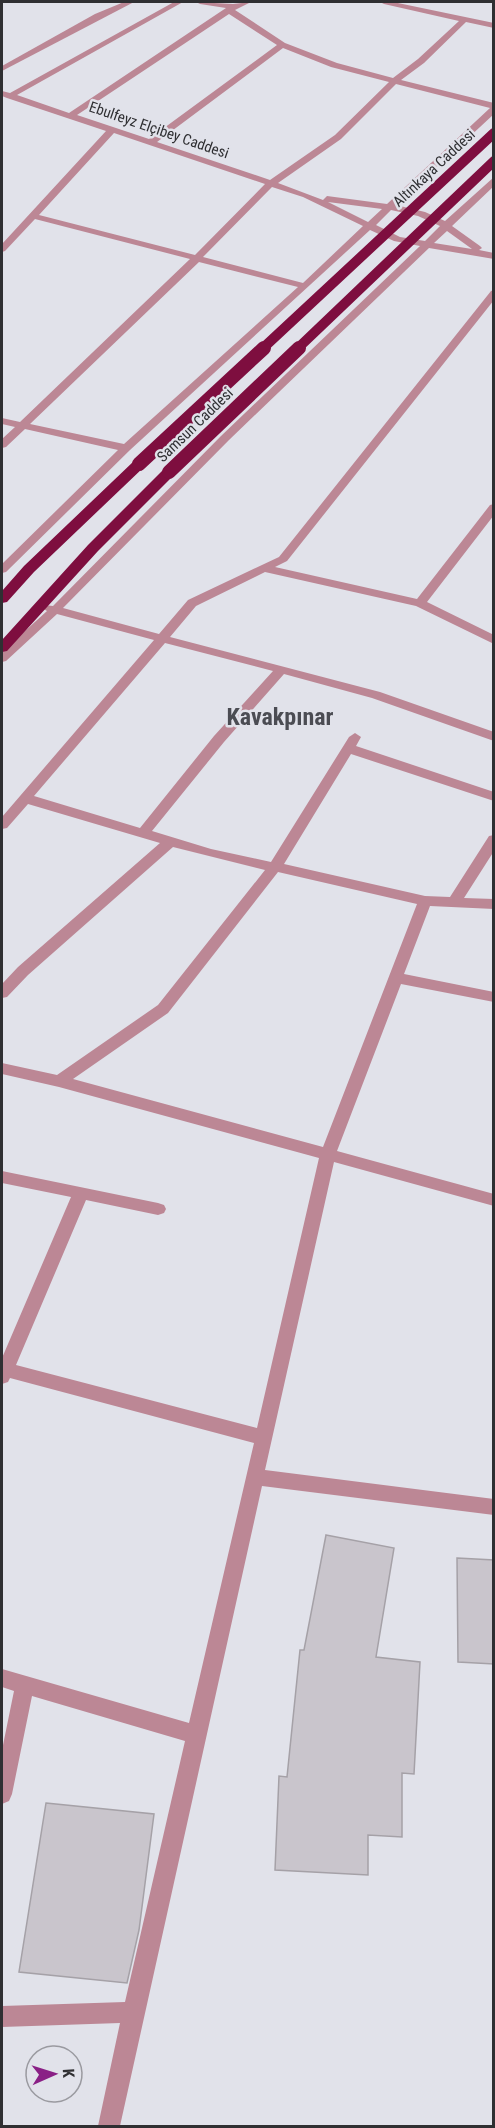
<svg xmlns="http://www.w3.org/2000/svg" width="495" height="2128" font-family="'Roboto Condensed',sans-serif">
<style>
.building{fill:#c9c5cc;stroke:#a5a1a7;stroke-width:1.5}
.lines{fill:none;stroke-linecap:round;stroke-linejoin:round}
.minor{fill:#bc8795;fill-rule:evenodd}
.highway{fill:#7e0e3f;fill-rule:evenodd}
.highway-bridge-far1{stroke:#7e0e3f;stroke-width:10}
.highway-bridge{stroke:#7e0e3f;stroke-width:14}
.labels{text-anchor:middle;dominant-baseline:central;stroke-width:5;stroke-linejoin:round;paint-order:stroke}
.far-street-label{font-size:15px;fill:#2f2f32;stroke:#e1e2ea}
.district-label{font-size:24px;font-weight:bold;fill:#4b4c53;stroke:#e1e2ea}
</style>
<rect width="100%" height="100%" fill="#e1e2ea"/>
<g class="building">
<path d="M326,1535L394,1548L376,1657L420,1662L414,1774L402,1773V1837L368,1835V1875L275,1870L279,1776L287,1777L300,1650H304Z"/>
<path d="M457,1558L494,1560V1664L458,1662Z"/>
<path d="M46,1803L154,1814L139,1930L127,1983L19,1972Z"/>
</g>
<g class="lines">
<g class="minor">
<path d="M124,2H134L2,71V66L95,14Z"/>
<path d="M174,2H183L17,95L69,113L226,8L200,4L196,2L233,4L251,2L235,10L285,43L337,63L393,78L418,59L459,21L384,4L380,2H393L494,23V28L466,22L424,63L401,80L494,103V114L396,205L425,212L445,221L494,177V186L452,226L480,246L482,248L479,250L494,253V259L429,248L229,440L63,608L159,634L188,600L279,557L491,291L494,290V300L287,561L275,567L417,599L490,505L494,504V515L427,602L494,635V644L416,606L265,572L196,606L170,637L380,692L494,732V741L372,698L284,674L224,742L152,831L211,849L271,862L349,737L355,733L361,737L356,746L494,792V801L351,754L284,864L425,896L450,897L489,836L494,835V851L464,898L494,899V909L430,906L404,974L494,992V1002L401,984L337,1151L494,1194V1206L334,1162L265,1470L494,1499V1515L262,1486L120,2126H98L120,2023L2,2027V2006L125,2002L185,1741L32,1696L12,1794L9,1801L2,1804V1750L14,1691L2,1687V1669L189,1723L254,1443L10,1378L8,1382L2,1384V1358L71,1197L2,1183V1171L158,1203L164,1205L166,1209L164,1213L158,1215L86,1200L16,1365L257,1428L319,1158L59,1087L2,1074V1063L57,1075L158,1005L265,870L173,847L28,975L7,997L2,998V984L18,967L160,843L28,804L7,828L2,829V817L154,640L57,614L6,661L2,662V652L47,611L42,608L44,605L53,606L221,436L420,246L394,241L370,230L130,450L6,572L2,573V564L118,450L25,429L6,447L2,448V439L15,427L2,424V418L20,422L190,259L35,219L5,251L2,252V244L106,131L7,98L2,96V91L10,93ZM229,14L277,45L149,139L77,115ZM283,48L331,67L389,82L335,135L270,180L157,142ZM396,84L490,108L387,204L327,196L323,200L278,183L341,139ZM114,133L265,184L195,255L39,215ZM272,187L303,197L363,226L303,283L203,257ZM328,202L382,209L368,222ZM391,210L418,216L440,226L425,241L400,237L376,225ZM447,231L472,249L434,243ZM199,262L298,287L124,444L30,424ZM165,643L273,671L214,736L140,828L34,796ZM278,872L417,904L323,1147L73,1079L168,1013Z"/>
</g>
<g class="highway">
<path d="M139,460L144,461L146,464L144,467L34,572L7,602L2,603V591L24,566L134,461Z"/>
<path d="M169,468L176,472L174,475L98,551L7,651L2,652V640L88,545L164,469Z"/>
</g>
<g class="highway-bridge-far1">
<path d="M262,349L494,133"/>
<path d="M297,349L494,161"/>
</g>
<g class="highway-bridge">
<path d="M139,464L264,348"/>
<path d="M169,472L299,348"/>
</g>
</g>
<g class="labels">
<g class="far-street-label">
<text transform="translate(159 130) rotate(19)">Ebulfeyz Elçibey Caddesi</text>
<text transform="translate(434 168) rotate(-43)">Altınkaya Caddesi</text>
<text transform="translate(195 425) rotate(-44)">Samsun Caddesi</text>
</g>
<g class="district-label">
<text x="280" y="717">Kavakpınar</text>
</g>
</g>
<rect width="495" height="2128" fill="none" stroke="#2f2f32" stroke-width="6"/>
<g transform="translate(54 2074) rotate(87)"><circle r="28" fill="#e1e2ea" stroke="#9a9aa0" stroke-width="1.5"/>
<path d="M0-4.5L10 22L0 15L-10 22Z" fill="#8a2086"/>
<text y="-9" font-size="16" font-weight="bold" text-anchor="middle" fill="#2f2f32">K</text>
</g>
</svg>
